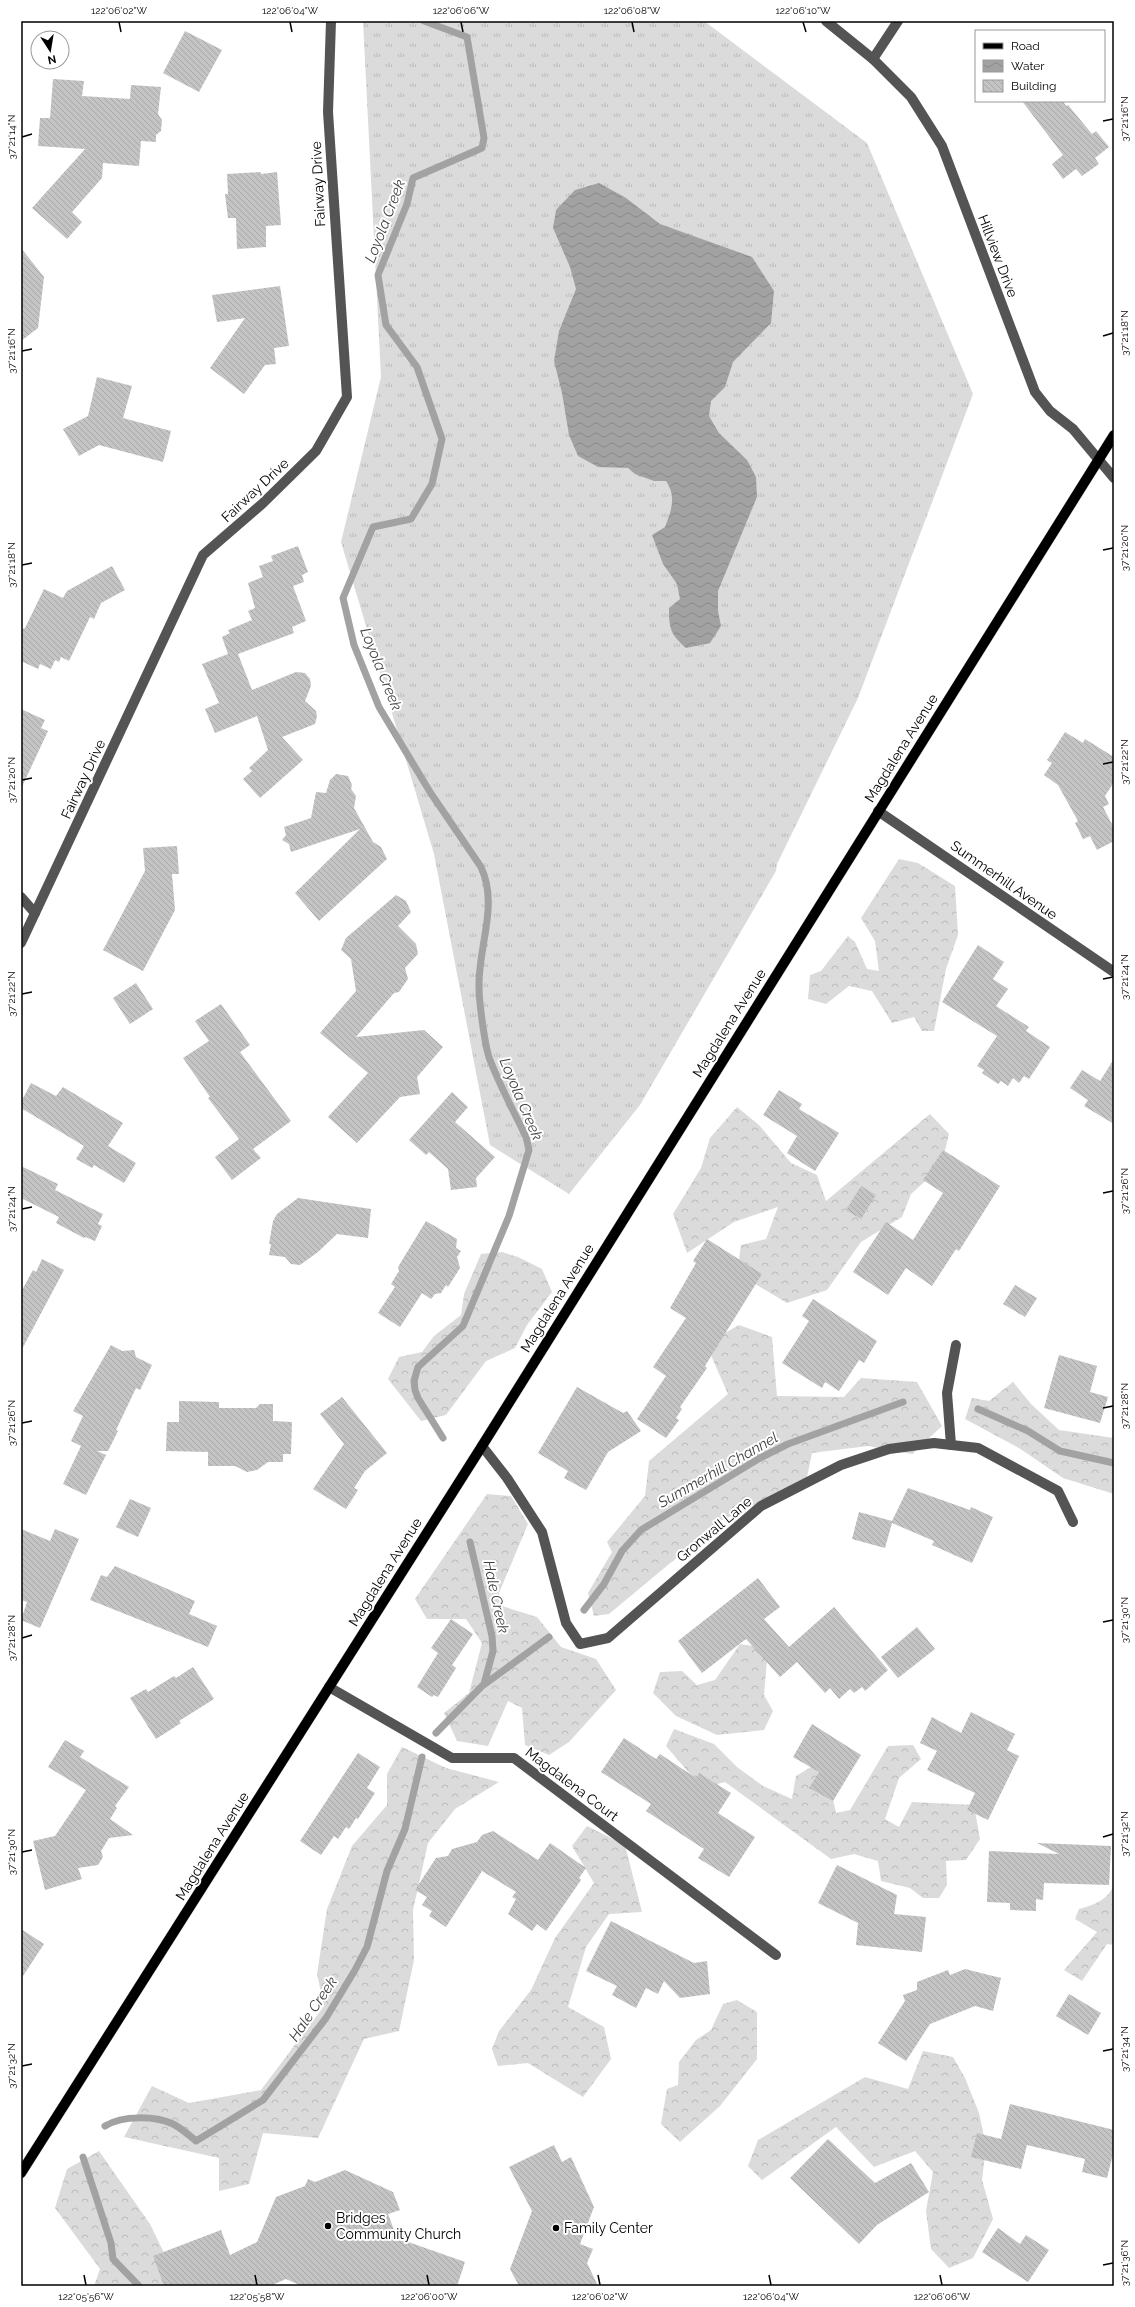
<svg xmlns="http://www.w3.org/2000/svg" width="1135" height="2307" font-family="Raleway,sans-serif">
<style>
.grass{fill:url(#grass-tufts)}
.forest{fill:url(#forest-crowns)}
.water{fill:url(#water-waves)}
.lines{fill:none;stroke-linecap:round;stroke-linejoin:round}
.stream{stroke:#a2a2a2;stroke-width:7}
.building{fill:url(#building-back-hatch)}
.major-casing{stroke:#dbdbdb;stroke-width:11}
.minor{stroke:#545454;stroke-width:10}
.major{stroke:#000;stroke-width:10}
.ticks{fill:none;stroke:#000;stroke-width:1.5}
.poi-dot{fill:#000;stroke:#fff;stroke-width:1.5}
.labels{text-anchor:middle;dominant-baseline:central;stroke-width:4;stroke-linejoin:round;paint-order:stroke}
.street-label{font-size:14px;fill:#000;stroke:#fff}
.poi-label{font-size:14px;fill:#000;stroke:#fff;text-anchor:start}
.water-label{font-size:15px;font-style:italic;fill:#434343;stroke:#fff}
.neatline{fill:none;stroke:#000;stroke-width:1.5}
.ticks-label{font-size:10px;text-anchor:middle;fill:#000}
</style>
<defs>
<pattern id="grass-tufts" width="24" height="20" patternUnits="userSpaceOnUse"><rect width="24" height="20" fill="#dbdbdb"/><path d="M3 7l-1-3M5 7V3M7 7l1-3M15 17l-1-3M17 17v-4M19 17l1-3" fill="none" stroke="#bababa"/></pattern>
<pattern id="forest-crowns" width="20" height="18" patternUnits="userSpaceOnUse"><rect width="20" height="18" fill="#dbdbdb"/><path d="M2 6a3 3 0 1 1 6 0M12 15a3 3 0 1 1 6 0" fill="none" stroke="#bababa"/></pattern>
<pattern id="water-waves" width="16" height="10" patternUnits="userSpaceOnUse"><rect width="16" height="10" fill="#a2a2a2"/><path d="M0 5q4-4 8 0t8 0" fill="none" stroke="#8a8a8a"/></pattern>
<pattern id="building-back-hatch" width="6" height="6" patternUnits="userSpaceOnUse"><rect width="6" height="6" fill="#c4c4c4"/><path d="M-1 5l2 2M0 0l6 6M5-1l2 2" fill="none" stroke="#a7a7a7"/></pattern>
</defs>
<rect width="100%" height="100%" fill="#fff"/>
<path class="grass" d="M363,21H704L867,143L973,394L858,698L777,864L776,871L640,1105L569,1194L490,1145L434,854L341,542L381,377Z"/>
<g class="forest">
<path d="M899,859L918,863L955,886L958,935L946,969L934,1031H922L914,1017L892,1023L872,991L849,986L826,1004L808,999L810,975L821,971L848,936L855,942L867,969L879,971L875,941L861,918Z"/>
<path d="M737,1107L759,1125L791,1163L817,1175L826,1201L930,1114L949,1134L941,1167L911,1194L902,1217L861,1242L827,1290L787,1303L737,1273L741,1245L766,1239L778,1207L734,1222L687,1253L673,1214L701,1168L710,1138Z"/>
<path d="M502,1252L518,1257L542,1269L552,1292L527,1325L515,1348L486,1361L446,1415L421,1421L388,1379L399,1357L422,1352L434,1336L461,1315L464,1294L481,1254Z"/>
<path d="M739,1325L772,1337L777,1396L844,1397L861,1378L917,1382L942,1426L912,1454L868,1446L812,1453L806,1482L722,1520L609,1614L594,1616L588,1593L612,1552L607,1542L645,1496L649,1461L728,1394L706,1344Z"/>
<path d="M1013,1382L1031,1404L1059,1430L1114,1438V1494L1063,1478L1019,1448L965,1419L972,1398L989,1401Z"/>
<path d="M487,1494L511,1496L528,1524L499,1593L502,1606L537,1617L561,1647L596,1659L616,1690L569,1742L549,1755L525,1745L522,1708L508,1701L488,1746L457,1741L444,1713L469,1693L482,1643L466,1619H427L415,1599Z"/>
<path d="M740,1644L768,1648L764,1695L773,1711L764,1730L717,1735L676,1716L653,1693L660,1672L682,1671L697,1685L715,1680Z"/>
<path d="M674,1729L714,1744L737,1767L763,1786L792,1799L796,1776L816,1764L829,1781L836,1813L850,1810L888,1746L913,1745L921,1759L899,1778L885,1819L899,1827L912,1802L974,1805L980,1839L966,1860L946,1861L947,1885L939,1898H923L910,1888L881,1881L878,1861L854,1854L831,1859L725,1782L702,1788L666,1746Z"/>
<path d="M402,1747L446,1768L499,1782L455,1809L428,1843L413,1910L414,1960L399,2031L364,2039L318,2138L263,2133L249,2184L219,2191V2158L124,2137L152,2086L189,2103L261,2090L324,2006L317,1974L327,1909L352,1846L387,1805V1774Z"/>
<path d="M587,1826L625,1845L642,1912L609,1914L586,1947L568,2007L604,2027L611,2059L583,2097L528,2063L498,2066L492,2049L499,2031L531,1990L555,1938L594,1883L572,1846Z"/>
<path d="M1114,1882V1945L1107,1944L1082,1981L1064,1970L1097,1932L1075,1919L1079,1909C1094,1905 1111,1899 1114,1882Z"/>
<path d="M737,2000L757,2012V2059L720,2106L680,2142L661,2124L667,2089L678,2085L679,2062L696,2040L711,2030L723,2004Z"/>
<path d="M923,2051L953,2057L965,2078L979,2113L986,2146L982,2180L993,2219L973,2258L949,2268L931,2249L926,2211L933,2172L915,2151L874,2167L836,2127L762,2180L748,2166L758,2140L865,2077L908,2089Z"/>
<path d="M99,2151L150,2224L167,2259L173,2286H94L100,2269L55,2208L67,2169Z"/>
</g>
<path class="water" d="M599,183L626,198L660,224L752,257L774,291L771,323L733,362L725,387L711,401L709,416L719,433L747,460L756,477L757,497L718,591V611L721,626L710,643L686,648C670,634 669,628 669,608L680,599L677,584L663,564L652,535L665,527C671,511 677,497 666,481H654L635,474L628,468L598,467L578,456L569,435L562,393L554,361L559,331L576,289L570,267L553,228L556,210L575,190Z"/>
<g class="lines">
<g class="stream">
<path d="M424,21L467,37L484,138L482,148L413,178L407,204L378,275L386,325L417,367L442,439L432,484L411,519L373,527L343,598L354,645L379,707L430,792L481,867C499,906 478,946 479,987C479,1001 485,1048 490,1060C500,1086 514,1112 526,1137L529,1150L509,1216L463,1326L418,1367L414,1381L415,1390L418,1398L443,1438"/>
<path d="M978,1409L1028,1431L1060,1451L1114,1463"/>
<path d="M584,1610L604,1584L622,1551L641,1530L760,1458L788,1444L903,1402"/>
<path d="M485,1684L549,1637"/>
<path d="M436,1733L484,1684L493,1651L492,1636L470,1542"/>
<path d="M105,2126C123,2115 155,2116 173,2124C181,2128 189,2135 196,2141L263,2100L326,2018L355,1970L367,1947L387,1871L405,1829L422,1757"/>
<path d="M83,2157L111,2243L113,2259L139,2286"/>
</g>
</g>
<g class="building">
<path d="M185,31L222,50L199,92L163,73Z"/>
<path d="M53,79L84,81L82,96L130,99L131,85L161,87L158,114L162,120L161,131L156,135V142L141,141L139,166L103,163L102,178L72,212L82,222L67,239L32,208L85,149L38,146L40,118H50Z"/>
<path d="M1022,101H1063L1066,106L1068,105L1092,134L1096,131L1109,147L1095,158L1099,164L1082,176L1076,169L1063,179L1052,164L1063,155Z"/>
<path d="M261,172V174L277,172L281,225L266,226V247L237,249L236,218H228L225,194H228L227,174Z"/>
<path d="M21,248L44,277L38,328L21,341Z"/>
<path d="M280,286L289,346L274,348L276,364L265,365L244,394L210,368L245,318L217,322L212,295Z"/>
<path d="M97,377L132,386L123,418L171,431L163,462L99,445L79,456L63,429L88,416Z"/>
<path d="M298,546L308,572L302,575L304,582L293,586L306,621L292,627L294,633L238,654L252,690L296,672L305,673L310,679L311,686L305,701L316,711L317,716L315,724L282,737L303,760L260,798L243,779L252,771L249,768L268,750L257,716L215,733L205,709L219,703L202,664L228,654L222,637L230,633L228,630L252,620L248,611L255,608L248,583L263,577L259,566L273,561L271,556Z"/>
<path d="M112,566L125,590L101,603L94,619L90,617L69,661L61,657L59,662L55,660L51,669L40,664L38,669L21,661V630L25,628L44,589L63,598L67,591Z"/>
<path d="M21,709L45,720L41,728L48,731L21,789Z"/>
<path d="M1065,732L1083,743L1085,739L1114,757V782L1105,796L1109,804L1103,807L1114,828V841L1097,850L1090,836L1083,839L1075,823L1078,821L1058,785L1044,775L1052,763L1047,760Z"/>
<path d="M336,774L348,776L352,785L351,789L356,796L354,808L373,842L381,847L387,859L319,921L295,893L360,829L291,852L289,844L282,840L286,835L284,827L311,818L316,792L326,793L330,780Z"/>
<path d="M177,846L179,874H172L175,910L143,971L103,950L145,871L143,848Z"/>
<path d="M396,895L406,901L411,912L398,926L416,944L418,954L405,968L408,979L399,992L394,993L356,1037L424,1030L443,1047L417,1077L420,1094L400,1097L357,1143L328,1117L368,1073L320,1033L356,991L351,959L341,950L346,938Z"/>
<path d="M978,945L1004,962L993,979L1008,989L996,1006L1029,1027L1026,1031L1050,1047L1029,1079L1024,1076L1019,1083L1013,1078L1008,1086L1001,1081L998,1084L982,1073L984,1070L977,1066L997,1036L942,1002Z"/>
<path d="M136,983L153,1009L130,1024L113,998Z"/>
<path d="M221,1004L250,1045L240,1052L291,1121L253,1149L261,1158L232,1180L215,1157L239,1139L208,1098L210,1097L183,1058L209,1041L195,1021Z"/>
<path d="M1114,1059V1124L1084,1106L1088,1100L1070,1088L1082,1070L1100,1081Z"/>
<path d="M31,1083L56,1096L63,1087L123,1123L108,1146L136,1163L124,1183L94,1165L92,1168L76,1159L84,1146L21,1108V1102Z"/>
<path d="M779,1090L802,1104L799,1109L839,1133L815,1171L787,1153L797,1136L763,1115Z"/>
<path d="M452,1092L468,1107L455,1122L495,1157L476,1178L477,1187L451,1190L448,1169L429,1152L426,1155L409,1140Z"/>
<path d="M943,1150L1000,1186L959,1251L956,1249L932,1286L906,1268L888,1295L853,1272L886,1222L913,1240L943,1193L923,1180Z"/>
<path d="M21,1166L58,1184L55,1190L103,1214L98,1224L102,1226L95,1241L85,1237L84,1238L56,1223L59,1217L21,1198Z"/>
<path d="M861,1186L876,1195L861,1219L846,1210Z"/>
<path d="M298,1198L371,1209L368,1238L337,1234L318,1252L300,1265L291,1264L285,1257L269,1255L271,1244H269L273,1221L277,1214Z"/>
<path d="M426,1221L457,1239L456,1248L461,1251L457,1257L460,1268L448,1287L446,1285L441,1293L435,1294L431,1299L422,1293L400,1327L378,1313L395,1287L391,1284L399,1271L398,1267Z"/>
<path d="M707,1239L762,1274L705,1366L707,1368L680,1407L682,1409L676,1418L679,1420L666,1438L637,1419L666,1376L653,1367L686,1318L670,1308L696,1263L693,1261Z"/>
<path d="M42,1259L64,1270L21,1351V1292L33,1270L36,1272Z"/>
<path d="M1015,1285L1037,1298L1025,1317L1003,1304Z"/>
<path d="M813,1299L877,1341L864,1363L859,1360L839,1391L825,1382L822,1388L782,1363L809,1321L802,1316Z"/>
<path d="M111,1345L122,1351L134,1350L136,1357L152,1365L140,1390L136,1388L116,1430L118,1431L108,1451H97L106,1455L86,1495L63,1484L81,1446L71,1441L83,1416L73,1411Z"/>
<path d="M1059,1355L1097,1366L1090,1392L1108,1397L1100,1423L1044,1408Z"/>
<path d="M577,1387L623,1413L627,1411L641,1431L608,1452L586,1490L564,1478L568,1471L538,1453Z"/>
<path d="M342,1397L387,1453L365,1471L354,1488L358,1490L346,1509L313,1489L344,1444L320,1414Z"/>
<path d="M179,1401L219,1402V1408H256L260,1404H273V1421L292,1422L291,1454H283V1462H268L257,1470L247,1472L235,1466H208V1452L166,1451L167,1422H179Z"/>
<path d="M908,1488L970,1510L971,1507L993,1517L972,1563L932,1545L934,1541L892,1523L885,1548L852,1539L859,1512L892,1521Z"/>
<path d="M130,1499L151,1508L138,1537L116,1527Z"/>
<path d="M21,1529L50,1541L55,1529L79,1539L40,1628L21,1620L27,1602L21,1600Z"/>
<path d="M115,1566L195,1601L189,1614L217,1626L208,1647L90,1600L101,1575L107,1577Z"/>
<path d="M758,1578L780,1607L764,1619L789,1647L834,1607L888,1670L865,1691L862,1687L854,1693L850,1689L839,1699L830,1688L825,1693L797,1662L780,1677L746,1639L702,1673L678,1641Z"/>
<path d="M451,1619L473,1634L452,1665L456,1668L438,1697L434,1695L432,1697L417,1687L438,1653L431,1648Z"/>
<path d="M917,1627L935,1649L898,1678L881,1657Z"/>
<path d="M193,1667L214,1699L179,1721L181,1723L156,1739L130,1698L146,1689L148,1692L174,1676L176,1678Z"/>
<path d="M971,1712L1015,1734L1007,1750L1019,1756L988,1820L967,1810L975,1793L927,1770L937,1751L920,1743L932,1717L961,1733Z"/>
<path d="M812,1724L861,1755L833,1801L809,1788L819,1772L793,1757Z"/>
<path d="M624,1738L656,1759L660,1754L696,1778L699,1773L731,1793L718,1813L755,1837L729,1877L698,1858L704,1849L646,1811L651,1804L601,1772Z"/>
<path d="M65,1740L84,1751L80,1757L129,1787L115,1806L117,1808L110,1819L133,1835L109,1838L101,1851L103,1857L98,1865L78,1868L82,1879L45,1890L33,1841L55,1836L86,1790L48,1767Z"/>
<path d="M358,1753L380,1767L367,1788L375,1793L358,1819L356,1818L349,1829L346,1827L338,1839L334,1836L321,1855L300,1841Z"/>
<path d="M493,1831L538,1860L550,1843L586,1868L579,1878L581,1880L546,1931L537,1924L532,1931L508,1914L516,1899L512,1897L516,1892L482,1871L446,1927L429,1916L432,1911L422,1905L427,1897L415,1890L436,1858L448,1856L452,1849L477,1842L482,1835Z"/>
<path d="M1037,1843L1111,1846L1109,1885L1044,1883L1043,1900L1036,1899V1911L1010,1910V1903L987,1902L989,1851L1059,1854Z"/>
<path d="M837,1865L897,1895L894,1914L926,1917L922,1952L856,1945L858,1923L818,1903Z"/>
<path d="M611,1921L694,1963L707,1961L710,1994L680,1998L664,1981L658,1994L646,1988L636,2008L612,1995L617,1986L586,1971Z"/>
<path d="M21,1929L44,1944L21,1979Z"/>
<path d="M965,1969L1001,1978L993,2011L975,2006L930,2024L906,2061L878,2043L905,2001L903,1995L917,1990V1982L948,1970L950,1975Z"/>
<path d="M1069,1994L1101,2013L1088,2035L1056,2016Z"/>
<path d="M1010,2104L1114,2130V2150L1107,2178L1082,2172L1085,2159L1027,2145L1021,2169L971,2157L977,2133L1001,2139Z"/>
<path d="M828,2139L875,2183L911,2163L929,2192L877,2225L859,2244L790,2178Z"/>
<path d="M554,2145L562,2162L571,2157L594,2207L580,2244L593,2249L587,2263L598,2286H519L510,2269L532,2211L509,2167Z"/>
<path d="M345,2170L393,2192L400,2210L388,2214L397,2238L465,2262L457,2286H302L286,2279L270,2286H164L153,2256L221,2230L230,2255L257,2242L276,2197L305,2186L308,2179L315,2182Z"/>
<path d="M998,2228L1020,2244L1026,2235L1049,2250L1028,2282L982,2252Z"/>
</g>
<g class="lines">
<g class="major-casing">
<path id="major" d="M21,2173L482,1446L1114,435"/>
</g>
<g class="minor">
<path d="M826,21L873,59L911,97L942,146L1035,392L1050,411L1073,429L1114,478"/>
<path d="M873,59L898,21"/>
<path d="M878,811L1114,972"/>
<path d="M21,897L35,913"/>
<path d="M21,943L203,555L262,504L316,451L347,397L328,112L331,21"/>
<path d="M951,1445L947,1393L956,1345"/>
<path d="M482,1446L507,1478L542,1532L566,1623L580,1644L608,1638L761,1506L841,1465L889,1449L934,1443L978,1448L1058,1491L1073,1522"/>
<path d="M329,1687L452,1758H514L776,1955"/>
</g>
<use href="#major" class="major"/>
</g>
<path class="ticks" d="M119,22L121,32M290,22L292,32M461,22L463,32M632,22L634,32M803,22L806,32M1103,121L1113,119M22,137L32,134M1103,336L1113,333M22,351L32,349M1103,550L1113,548M22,565L32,563M1103,764L1113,762M22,780L32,778M1103,979L1113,977M22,994L32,992M1103,1193L1113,1191M22,1209L32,1207M1103,1408L1113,1406M22,1423L32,1421M1103,1622L1113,1620M22,1638L32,1635M1103,1837L1113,1834M22,1852L32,1850M1103,2051L1113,2049M22,2066L32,2064M1103,2265L1113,2263M84,2275L86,2285M255,2275L257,2285M427,2275L429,2285M598,2275L600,2285M769,2275L771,2285M940,2275L942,2285"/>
<g class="poi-dot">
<circle cx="328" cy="2226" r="4"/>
<circle cx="556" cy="2228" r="4"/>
</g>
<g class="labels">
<g class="street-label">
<text transform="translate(318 184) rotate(-93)">Fairway Drive</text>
<text transform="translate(998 256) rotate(69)">Hillview Drive</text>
<text transform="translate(255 490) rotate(-43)">Fairway Drive</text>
<text transform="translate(901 748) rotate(-58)">Magdalena Avenue</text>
<text transform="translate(83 779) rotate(-65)">Fairway Drive</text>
<text transform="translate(1004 880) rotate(35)">Summerhill Avenue</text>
<text transform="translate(729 1023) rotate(-58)">Magdalena Avenue</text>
<text transform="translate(557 1298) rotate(-58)">Magdalena Avenue</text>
<text transform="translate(714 1529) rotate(-40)">Gronwall Lane</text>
<text transform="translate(385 1572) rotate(-58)">Magdalena Avenue</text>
<text transform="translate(572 1784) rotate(37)">Magdalena Court</text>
<text transform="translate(212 1846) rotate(-58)">Magdalena Avenue</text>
</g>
<g class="poi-label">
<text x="336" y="2218">Bridges<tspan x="336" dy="16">Community Church</tspan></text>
<text x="564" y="2228">Family Center</text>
</g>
<g class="water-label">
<text transform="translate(385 221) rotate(-69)">Loyola Creek</text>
<text transform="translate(381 669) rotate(68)">Loyola Creek</text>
<text transform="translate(521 1099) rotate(67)">Loyola Creek</text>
<text transform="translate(718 1470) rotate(-30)">Summerhill Channel</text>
<text transform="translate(496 1597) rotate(78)">Hale Creek</text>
<text transform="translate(313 2009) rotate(-56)">Hale Creek</text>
</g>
</g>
<rect width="1135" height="2307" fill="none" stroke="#ffffff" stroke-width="44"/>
<rect x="975" y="30" width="130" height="72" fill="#ffffff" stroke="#999999"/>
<rect x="983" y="43" width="20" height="6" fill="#000000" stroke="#999999"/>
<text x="1011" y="50" font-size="12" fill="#000000">Road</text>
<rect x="983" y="60" width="20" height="12" fill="url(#water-waves)" stroke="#999999"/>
<text x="1011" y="70" font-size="12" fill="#000000">Water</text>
<rect x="983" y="80" width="20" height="12" fill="url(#building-back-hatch)" stroke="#999999"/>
<text x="1011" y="90" font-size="12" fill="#000000">Building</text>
<g transform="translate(50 50) rotate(168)"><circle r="19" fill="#ffffff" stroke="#999999"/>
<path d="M0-3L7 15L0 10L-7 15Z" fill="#000000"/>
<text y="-6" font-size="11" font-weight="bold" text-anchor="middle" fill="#000000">N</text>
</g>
<rect x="22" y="22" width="1091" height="2263" class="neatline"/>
<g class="ticks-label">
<text x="119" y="14">122°06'02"W</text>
<text x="290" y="14">122°06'04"W</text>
<text x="461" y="14">122°06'06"W</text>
<text x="632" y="14">122°06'08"W</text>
<text x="803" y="14">122°06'10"W</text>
<text transform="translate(1124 119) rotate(-90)" y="4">37°21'16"N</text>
<text transform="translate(11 137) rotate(-90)" y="4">37°21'14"N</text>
<text transform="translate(1124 333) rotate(-90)" y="4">37°21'18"N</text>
<text transform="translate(11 351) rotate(-90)" y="4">37°21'16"N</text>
<text transform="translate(1124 548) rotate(-90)" y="4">37°21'20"N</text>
<text transform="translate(11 565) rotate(-90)" y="4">37°21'18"N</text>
<text transform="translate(1124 762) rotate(-90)" y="4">37°21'22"N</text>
<text transform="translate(11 780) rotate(-90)" y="4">37°21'20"N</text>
<text transform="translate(1124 977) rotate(-90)" y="4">37°21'24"N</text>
<text transform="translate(11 994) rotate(-90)" y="4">37°21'22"N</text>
<text transform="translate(1124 1191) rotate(-90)" y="4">37°21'26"N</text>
<text transform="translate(11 1209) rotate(-90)" y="4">37°21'24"N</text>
<text transform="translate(1124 1406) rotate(-90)" y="4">37°21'28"N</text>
<text transform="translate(11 1423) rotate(-90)" y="4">37°21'26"N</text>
<text transform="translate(1124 1620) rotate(-90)" y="4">37°21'30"N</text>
<text transform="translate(11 1638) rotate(-90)" y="4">37°21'28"N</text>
<text transform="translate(1124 1834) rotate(-90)" y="4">37°21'32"N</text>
<text transform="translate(11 1852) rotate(-90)" y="4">37°21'30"N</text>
<text transform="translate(1124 2049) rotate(-90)" y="4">37°21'34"N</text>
<text transform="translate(11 2066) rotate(-90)" y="4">37°21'32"N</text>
<text transform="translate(1124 2263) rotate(-90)" y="4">37°21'36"N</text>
<text x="86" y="2300">122°05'56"W</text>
<text x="257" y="2300">122°05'58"W</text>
<text x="429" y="2300">122°06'00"W</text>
<text x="600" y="2300">122°06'02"W</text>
<text x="771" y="2300">122°06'04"W</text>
<text x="942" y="2300">122°06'06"W</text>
</g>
</svg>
